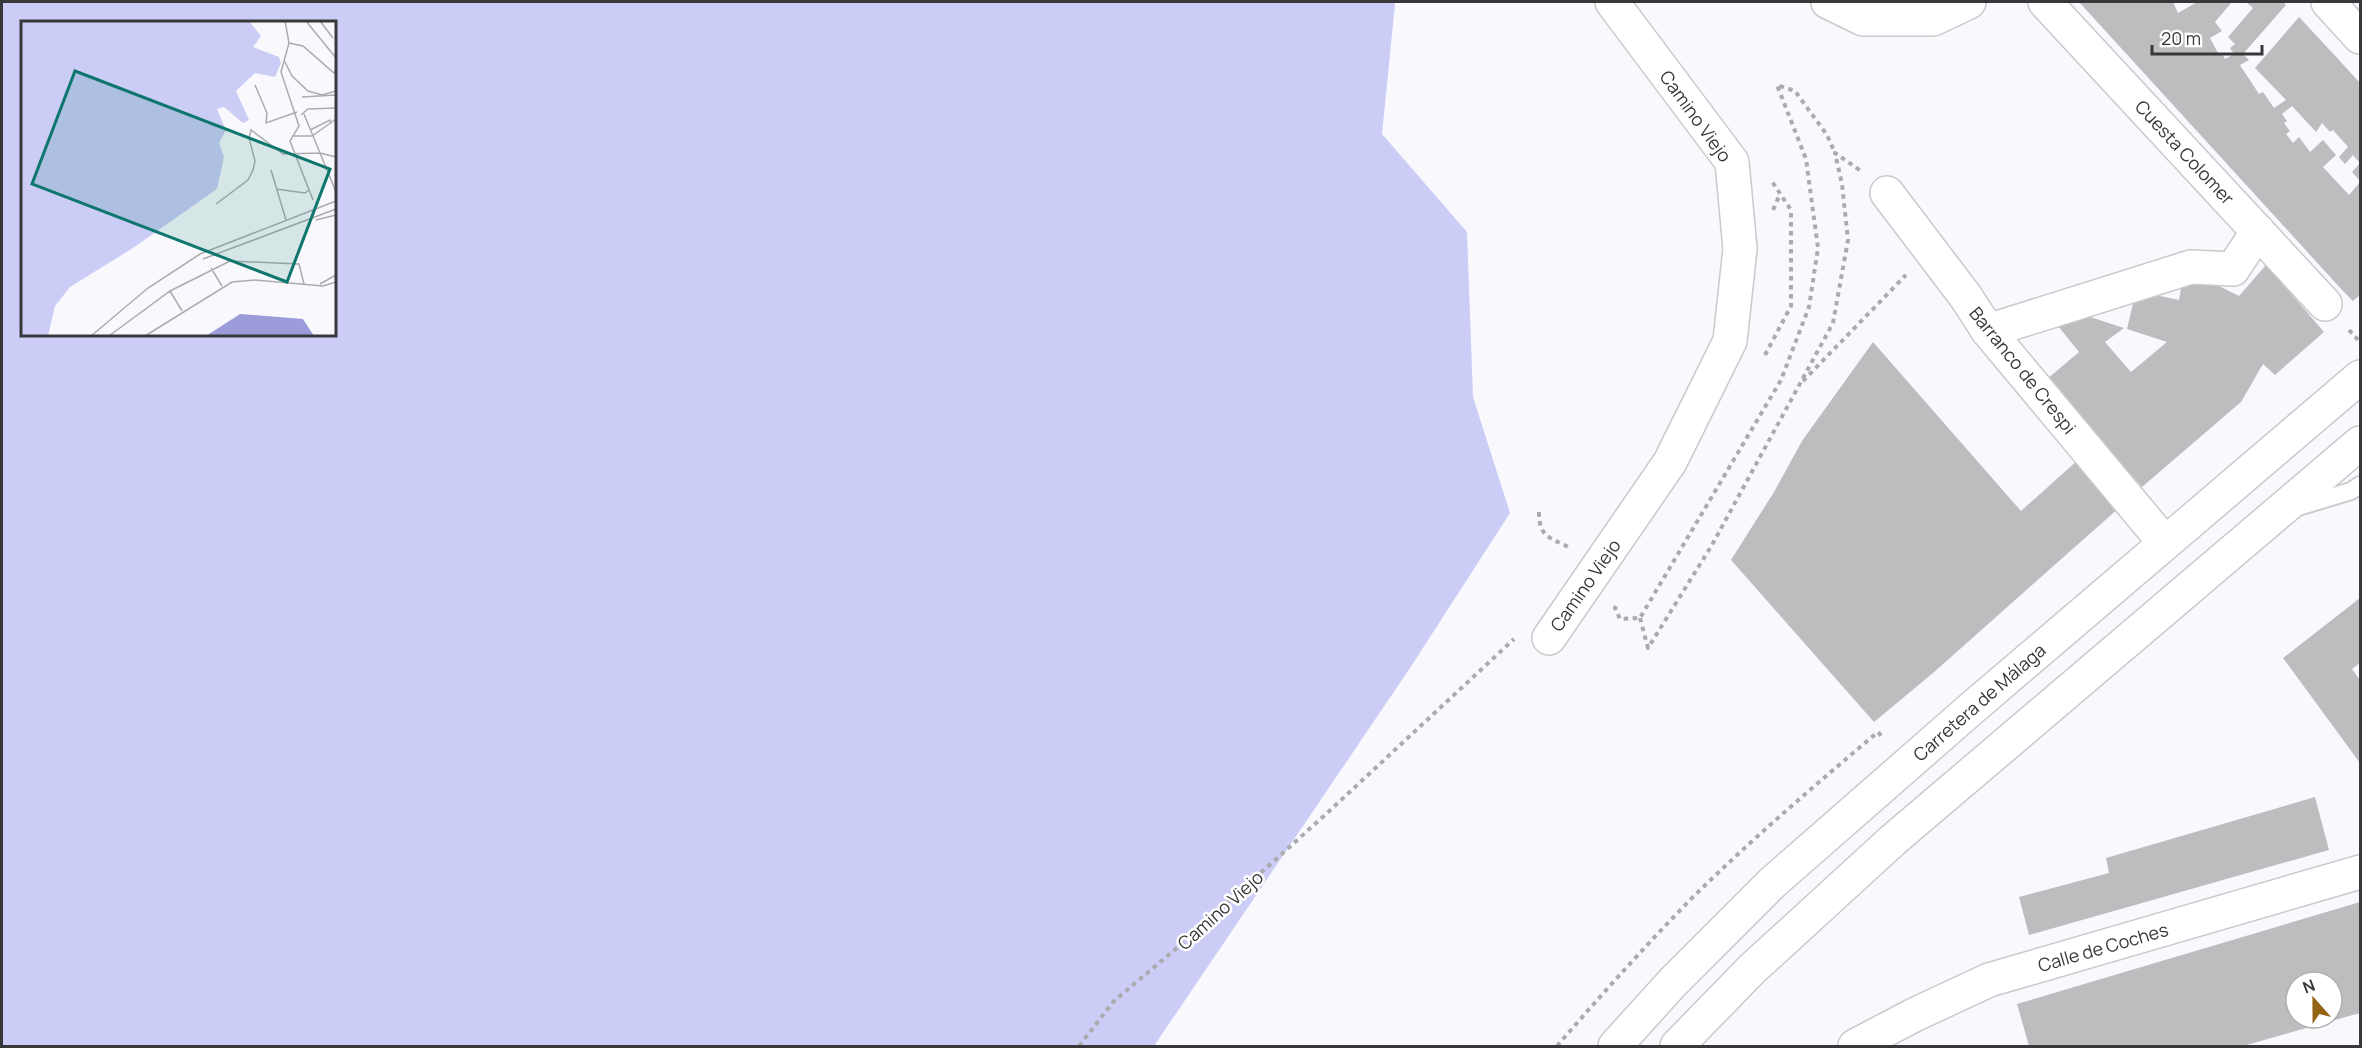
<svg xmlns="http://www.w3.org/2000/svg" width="2362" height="1048" font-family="Manrope,sans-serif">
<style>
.green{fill:#cbcdf6;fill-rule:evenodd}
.building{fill:#bdbdc0;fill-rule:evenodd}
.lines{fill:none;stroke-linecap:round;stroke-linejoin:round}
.service-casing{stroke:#cacace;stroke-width:20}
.minor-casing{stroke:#cacace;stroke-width:36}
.tertiary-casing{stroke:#cacace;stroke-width:36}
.trunk-casing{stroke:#cacace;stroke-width:36}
.path{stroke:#ababae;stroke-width:4;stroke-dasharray:4.5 4.5;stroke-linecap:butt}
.service{stroke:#fff;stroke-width:16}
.minor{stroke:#fff;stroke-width:33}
.tertiary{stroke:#fff;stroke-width:33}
.trunk{stroke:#fff;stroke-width:33}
.labels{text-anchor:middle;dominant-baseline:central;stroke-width:5;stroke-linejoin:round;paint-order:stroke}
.street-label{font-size:18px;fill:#38383a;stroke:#fff}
.inset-road{fill:none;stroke:#acacaf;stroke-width:1.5}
.view{fill:#0f766e;fill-opacity:0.15;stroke:#0f766e;stroke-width:3}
.inset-edge{fill:none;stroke:#38383a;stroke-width:3}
</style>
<rect width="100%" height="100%" fill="#f9f9fd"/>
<path class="green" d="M2,2H1393L1395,4L1382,134L1467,232L1473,397L1510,513L1410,668L1154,1046H2ZM22,22H334V334H22Z"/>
<g class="building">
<path d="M2079,2H2173L2178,13L2197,2H2232L2215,22L2222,31L2210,38L2219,55L2222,53L2225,59L2234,54L2230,48L2235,44L2228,37L2253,8L2246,2H2283L2286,5L2243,54L2249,60L2240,65L2259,94L2263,92L2274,108L2286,100L2255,68L2299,17L2339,60L2360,83V181L2352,172L2360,163L2353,155L2345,164L2339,157L2348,147L2333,130L2330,132L2322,123L2316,132L2292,106L2282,114L2287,121L2284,123L2290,131L2286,134L2293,143L2299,137L2310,152L2323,140L2336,155L2323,167L2349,195L2360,182V295L2353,301L2343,291Z"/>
<path d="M2266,265L2324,332L2275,375L2263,364L2241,402L2142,487L2047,379L2079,352L2058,326L2084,315L2124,328L2105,342L2131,372L2167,342L2127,329L2136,291L2179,300L2182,283L2201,277L2239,296Z"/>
<path d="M1873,342L2021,511L2079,459L2120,507L1933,673L1874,722L1731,560L1774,492L1802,441Z"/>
<path d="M2360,598V663L2352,669L2360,680V763L2283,658Z"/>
<path d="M2315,797L2329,850L2029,935L2019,897L2109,873L2106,858Z"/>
<path d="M2360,902V1013L2243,1046H2029L2017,1004ZM2296,982H2332V1018H2296Z"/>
</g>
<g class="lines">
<g class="service-casing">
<path id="service" d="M2295,508L2351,491L2360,485"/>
</g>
<g class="minor-casing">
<g id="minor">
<path d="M1828,2L1863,19H1933L1969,2"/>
<path d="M2045,2L2325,304"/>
<path d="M1887,193L1966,297L1988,331L2165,543"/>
<path d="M1988,331L2191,267L2233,269L2258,231"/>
<path d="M1549,638L1670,462L1730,341L1740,249L1732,162L1612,2"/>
<path d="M1855,1046L1914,1015L1989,980L2360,872"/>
</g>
</g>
<g class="tertiary-casing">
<path id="tertiary" d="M2328,2L2360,37"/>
</g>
<g class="trunk-casing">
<g id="trunk">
<path d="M1615,1046L1673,982L1772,883L1972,708L2360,377"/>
<path d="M1677,1046L1751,970L1893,840L2360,443"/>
</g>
</g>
<g class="path">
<path d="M1773,210L1780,194"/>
<path d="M2349,330L2360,342"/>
<path d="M1765,355L1791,306V210L1771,180"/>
<path d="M1803,381L1906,275"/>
<path d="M1539,512C1539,538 1550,537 1570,548"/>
<path d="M1616,606L1615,608L1620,619L1640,618L1781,380L1809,307L1818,248L1806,159L1777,85L1795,91L1827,135L1835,153"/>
<path d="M1640,618L1648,648L1712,545L1833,323L1848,240L1842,184L1835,153L1861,171"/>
<path d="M1079,1046L1114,1001L1184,942L1325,815L1514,639"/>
<path d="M1557,1046C1601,995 1646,945 1693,897C1752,839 1815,785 1878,732L1883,738"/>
</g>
<use href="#service" class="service"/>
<use href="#minor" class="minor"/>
<use href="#tertiary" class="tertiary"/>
<use href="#trunk" class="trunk"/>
</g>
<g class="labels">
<g class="street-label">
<text transform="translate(1696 116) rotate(54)">Camino Viejo</text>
<text transform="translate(2185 152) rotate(47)">Cuesta Colomer</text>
<text transform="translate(2023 370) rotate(51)">Barranco de Crespi</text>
<text transform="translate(1585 585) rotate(-55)">Camino Viejo</text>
<text transform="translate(1979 702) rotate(-41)">Carretera de Málaga</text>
<text transform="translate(1220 910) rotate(-42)">Camino Viejo</text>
<text transform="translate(2103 947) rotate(-16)">Calle de Coches</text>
</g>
</g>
<g transform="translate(21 21)">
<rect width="315" height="315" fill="#f9f9fd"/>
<path d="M0,0H228L240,15L232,26L258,36L260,42L254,56L234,52L215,70L228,99L222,102L203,86L196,88L205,109L198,122L203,136L196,168L112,227L49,266L34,285L27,315H0Z" fill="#cbcdf6"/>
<path d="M219,293L282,298L293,315H185Z" fill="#9b9cd9"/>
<path class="inset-road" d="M264,0L268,22L260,51L278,105L269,120L292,179M285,0L315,37M299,0L312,17M268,22L282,25L313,52L315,49M263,39L271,55L287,70L301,74L315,70M234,64L246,92L245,102L276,91M281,76L315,74M283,93L315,171M280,94L287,88L315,87M289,109L309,99L310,103M271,115H291L315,98M250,149L265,199M255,168L284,172L288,169M195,183L227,159L232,149L234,140L228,117L230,109L262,133L299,132L315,136M295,199L315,194M182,238L315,188M190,247L201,265M299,263L315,254M149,270L161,290M70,315L127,267L179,233L315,180M88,315L149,270L209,240L278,243L283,263M124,315L211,261L234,259L302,265L315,261"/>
<path class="view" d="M54,50L309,148L266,261L11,163Z"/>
<rect width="315" height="315" class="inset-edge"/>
</g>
<rect width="2362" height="1048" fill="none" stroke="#38383a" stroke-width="6"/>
<g transform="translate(2314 1000) rotate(339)"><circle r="28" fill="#ffffff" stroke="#afafb0" stroke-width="1.5"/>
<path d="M0-4.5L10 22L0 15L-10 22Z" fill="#936212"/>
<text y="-9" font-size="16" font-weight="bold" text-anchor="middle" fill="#38383a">N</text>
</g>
<path d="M2152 45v9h110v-9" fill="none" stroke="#38383a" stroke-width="3"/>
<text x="2161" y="45" font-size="18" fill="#38383a" stroke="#ffffff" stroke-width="4.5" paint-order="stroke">20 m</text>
</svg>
